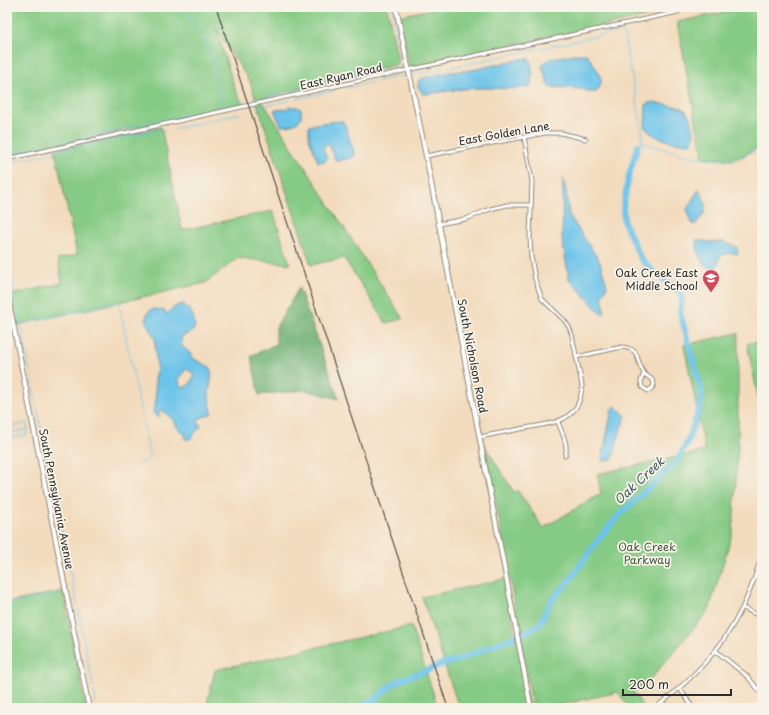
<svg xmlns="http://www.w3.org/2000/svg" width="769" height="715" font-family="'Playpen Sans',sans-serif">
<style>
.green{fill:#86cb85;stroke:#587b58}
.forest{fill:#6caf72;stroke:#4c6d4e}
.water{fill:#6dc4ea;stroke:#4c788a;fill-rule:evenodd}
.lines{fill:none;stroke-linecap:round;stroke-linejoin:round}
.stream{stroke:#6dc4ea;stroke-width:1}
.river{stroke:#6dc4ea;stroke-width:6}
.street-casing{stroke:#8f8474;stroke-width:5}
.secondary-casing{stroke:#8f8474;stroke-width:6}
.street{stroke:#fff;stroke-width:3}
.secondary{stroke:#fff;stroke-width:4}
.rail{stroke:#2b2b2b;stroke-width:1}
.labels{text-anchor:middle;dominant-baseline:central;stroke-width:3.5;stroke-linejoin:round;paint-order:stroke}
.street-label{font-size:11px;fill:#2b2b2b;stroke:#f7f3e8}
.poi-label{font-size:11px;fill:#2b2b2b;stroke:#f7f3e8;text-anchor:end}
.park-label{font-size:11px;fill:#465b46;stroke:#f7f3e8}
.water-label{font-size:12px;font-style:italic;fill:#3f5964;stroke:#f7f3e8}
</style>
<rect width="100%" height="100%" fill="#f7f3e8"/>
<filter id="ink" filterUnits="userSpaceOnUse"><feTurbulence type="fractalNoise" baseFrequency=".025" numOctaves="2"/><feDisplacementMap in="SourceGraphic" scale="8" xChannelSelector="R" yChannelSelector="G"/><feConvolveMatrix kernelMatrix="1 2 1 2 8 2 1 2 1" color-interpolation-filters="sRGB"/></filter>
<filter id="wash" filterUnits="userSpaceOnUse"><feTurbulence type="fractalNoise" baseFrequency=".012" numOctaves="4" result="noise"/><feDisplacementMap in="SourceGraphic" scale="16" xChannelSelector="R" yChannelSelector="G"/><feGaussianBlur stdDeviation="0.9" result="paint"/><feColorMatrix in="noise" values="0 0 0 0 0 0 0 0 0 0 0 0 0 0 0 0 0 1.4 0 .05"/><feComposite in="paint" operator="in"/></filter>
<g filter="url(#wash)">
<rect width="100%" height="100%" fill="#f3dcbe"/>
<g class="green">
<path d="M7,7H387L399,64L261,99L403,319L386,323L344,258L311,265L250,82L216,29L235,89L243,104L7,157Z"/>
<path d="M442,7H677L673,11L412,67L409,64L399,16Z"/>
<path d="M749,7H762V146L734,160L703,157L677,22Z"/>
<path d="M161,127L182,230L273,211L290,264L238,258L205,283L17,325L11,295L62,283L58,259L77,255L55,150Z"/>
<path d="M738,333V444L733,531L709,610L644,687L632,690L644,708H629L618,692L546,708H533L495,497H491L483,443L514,492L518,491L543,528L601,494L597,474L705,451L684,345Z"/>
<path d="M762,341V400L759,401L747,344Z"/>
<path d="M505,579L529,708H459L422,597Z"/>
<path d="M63,591L86,708H7V603Z"/>
<path d="M411,626L438,708H206L215,670Z"/>
</g>
<path class="forest" d="M299,288L339,399L305,390L259,395L251,356L276,344V327Z"/>
<g class="water">
<path d="M574,54H586C589,56 590,59 592,62C599,72 606,81 596,92H589L582,89L549,87L542,66C548,56 564,57 574,54Z"/>
<path d="M526,58L529,59C533,66 534,80 529,87C514,90 501,88 485,88C466,88 446,91 427,94H423L418,87L419,80L423,78L451,72L472,70Z"/>
<path d="M652,102L683,108C692,117 698,133 691,143C679,145 651,138 645,127L646,105Z"/>
<path d="M289,107H297L301,109C301,112 302,116 300,119C298,124 287,127 281,126L274,110L285,109Z"/>
<path d="M339,121H343L346,128L355,155L354,157L338,161L335,160L330,146L326,145L323,147L327,159L325,161L318,162L309,138V126L315,124Z"/>
<path d="M563,178L566,190L569,215L600,262L607,286L602,296L605,312L602,314L569,279L562,238Z"/>
<path d="M699,189L706,204L704,214L695,225L692,223L687,209Z"/>
<path d="M696,240L711,242H723L737,247L738,254L731,253L721,255L715,270C699,264 699,255 696,240Z"/>
<path d="M183,304C190,307 197,321 194,329C191,334 185,334 181,337L182,346L190,353L192,358L210,367C214,377 209,386 209,396C209,402 211,407 212,413L211,414L198,419V422L201,426L191,438L188,440L185,439L186,435C178,431 177,424 171,418C168,415 164,412 161,409L159,412V418L153,413L156,401L155,381L157,369L155,347V338L146,322L147,314L150,310L155,309L165,311L167,315C171,309 176,305 183,304ZM186,369L193,373C194,379 190,387 183,387L179,383V378Z"/>
<path d="M615,406L626,416L621,428L613,458L612,459L604,461L602,460V458L612,409Z"/>
</g>
<g class="lines">
<g class="stream">
<path d="M183,7L215,59L213,69L217,88L220,91L222,106"/>
<path d="M415,75L621,31L623,32L642,128V144"/>
<path d="M347,88L400,76L405,77"/>
<path d="M262,98L401,67L403,65L402,59L392,7"/>
<path d="M297,99L336,90"/>
<path d="M240,103L243,102"/>
<path d="M261,107L290,100"/>
<path d="M175,129L240,113"/>
<path d="M638,145L645,143L683,155L719,160H733L744,156L762,146"/>
<path d="M7,155L231,105"/>
<path d="M7,163L157,130H163L166,131"/>
<path d="M7,248L11,273"/>
<path d="M12,277L17,305"/>
<path d="M18,309L30,372"/>
<path d="M21,324L116,302L119,303L150,458L147,461L139,463"/>
<path d="M31,376L36,403"/>
<path d="M37,408L56,504"/>
<path d="M7,428L26,423L28,429L27,434L25,435L7,439"/>
<path d="M7,434L28,429"/>
<path d="M57,510L77,604"/>
<path d="M7,606L61,593"/>
<path d="M78,610L93,686"/>
<path d="M94,692L97,708"/>
</g>
<path class="river" d="M360,708C373,703 382,693 392,685C403,676 417,675 430,669C440,665 440,663 453,662L528,631L540,624L551,601L569,581L598,540L619,515L637,499L676,462L687,443L696,419L702,399L700,386L680,312L682,302L680,293L673,285L655,274L641,259L624,222L623,207L629,175L638,145"/>
</g>
</g>
<g filter="url(#ink)">
<g class="lines">
<g class="street-casing">
<g id="street">
<path d="M426,156L545,133H561L586,139"/>
<path d="M7,159L408,70L678,12"/>
<path d="M438,224L466,219L490,209L507,205H531"/>
<path d="M576,357L622,347C642,349 635,361 644,373C647,378 653,377 654,384L653,387L648,391L642,387L641,381L644,373"/>
<path d="M558,422C562,433 569,445 565,456"/>
<path d="M480,437C495,434 510,431 525,428C553,423 581,422 582,385L572,335L569,327L564,320L542,299L535,279L531,257L530,237L532,181L524,137"/>
<path d="M743,608L762,617"/>
<path d="M716,651L747,676L762,694"/>
<path d="M680,689L693,708"/>
<path d="M655,708C711,665 744,623 762,553"/>
</g>
</g>
<g class="secondary-casing">
<g id="secondary">
<path d="M396,7L426,156L531,708"/>
<path d="M7,293L89,708"/>
</g>
</g>
<use href="#street" class="street"/>
<use href="#secondary" class="secondary"/>
<path class="rail" d="M216,7L448,708"/>
</g>
</g>
<defs>
<g id="school-pin" transform="scale(0.9)"><path d="M0 17L-7.5 6A9.5 9.5 0 1 1 7.5 6Z" fill="#d1495b" stroke="#f7f3e8"/><path d="M0-5L7-2L0 1L-7-2ZM-4 1L0 2.5L4 1V4Q0 6-4 4Z" fill="#fff"/></g>
</defs>
<g fill-rule="evenodd">
<use href="#school-pin" x="711" y="278"/>
</g>
<g class="labels">
<g class="street-label">
<text transform="translate(341 76) rotate(-13)">East Ryan Road</text>
<text transform="translate(504 133) rotate(-10)">East Golden Lane</text>
<text transform="translate(473 356) rotate(79)">South Nicholson Road</text>
<text transform="translate(57 499) rotate(79)">South Pennsylvania Avenue</text>
</g>
<g class="poi-label">
<text x="698" y="272">Oak Creek East<tspan x="698" dy="13">Middle School</tspan></text>
</g>
<g class="park-label">
<text x="647" y="546">Oak Creek<tspan x="647" dy="13">Parkway</tspan></text>
</g>
<g class="water-label">
<text transform="translate(639 480) rotate(-43)">Oak Creek</text>
</g>
</g>
<rect width="769" height="715" fill="none" stroke="#f7f3e8" stroke-width="24"/>
<path d="M623 689v6h108v-6" fill="none" stroke="#2b2b2b" stroke-width="2"/>
<text x="629" y="689" font-size="12" fill="#2b2b2b" stroke="#f7f3e8" stroke-width="3" paint-order="stroke">200 m</text>
</svg>
